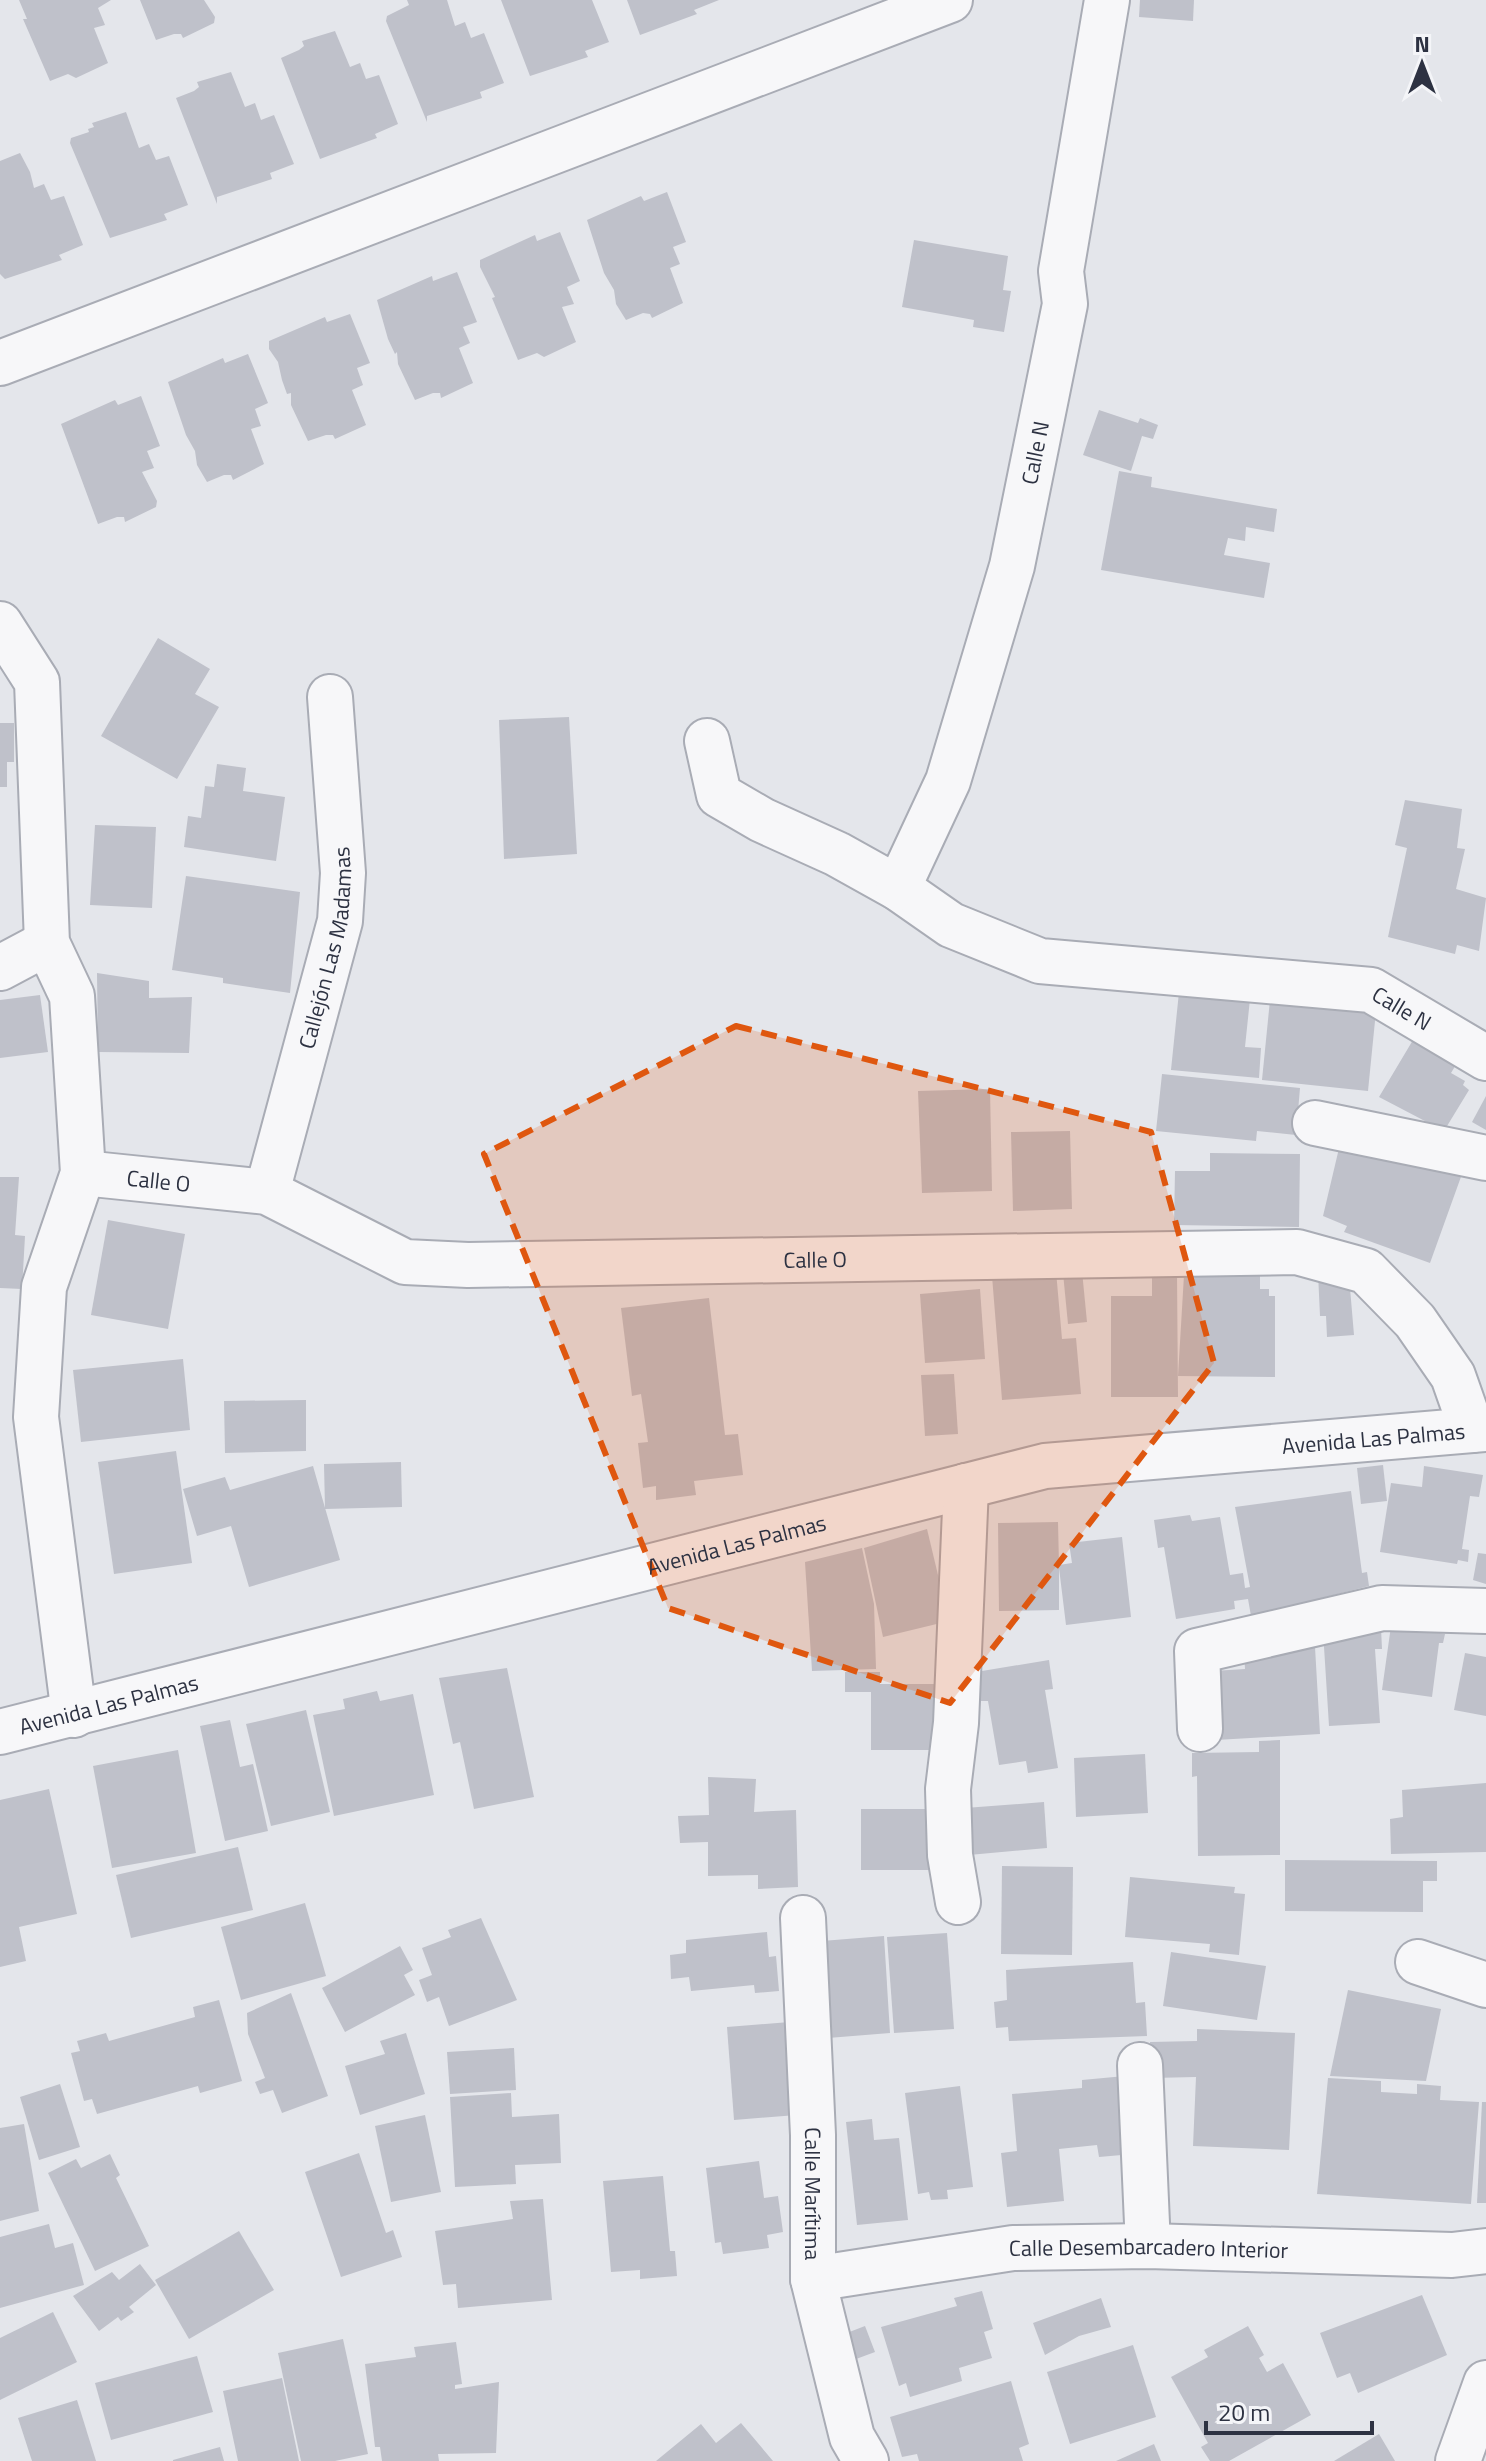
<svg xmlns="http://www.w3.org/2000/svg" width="1486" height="2461" font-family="'Titillium Web',sans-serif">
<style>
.building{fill:#bfc1ca}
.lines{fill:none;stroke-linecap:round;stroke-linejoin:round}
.minor-casing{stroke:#a9acb5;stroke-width:48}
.minor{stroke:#f7f7f9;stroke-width:44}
.marked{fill:#df570f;fill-opacity:0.2;stroke:#df570f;stroke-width:6;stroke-dasharray:16 10;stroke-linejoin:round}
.labels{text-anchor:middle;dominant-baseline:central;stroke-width:6;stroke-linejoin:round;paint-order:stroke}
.street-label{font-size:22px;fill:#2d3242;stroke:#f4f5f8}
</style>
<rect width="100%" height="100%" fill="#e4e6eb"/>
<g class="building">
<path d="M19,0H111L98,8L105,25L94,28L108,63L76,78L68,74L50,81L23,19H27Z"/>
<path d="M140,0H204L215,17L214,23L183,38L181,34H174L156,40Z"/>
<path d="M407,0H447L455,26L465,22L471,38L484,33L504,83L480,92L482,98L427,116V122L386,21L387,16L409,5Z"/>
<path d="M501,0H592L609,42L585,51L588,57L530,76Z"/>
<path d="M627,0H719L694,10L697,14L640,35Z"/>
<path d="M1140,0H1194L1193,21L1139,17Z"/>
<path d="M335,31L350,67L360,63L366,79L379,75L398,124L375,134L377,138L320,159L281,58L299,50L304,46L302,41Z"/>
<path d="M231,72L245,107L255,103L261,120L274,115L294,164L270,173L272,179L217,197V204L176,98L194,91L199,87L197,82Z"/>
<path d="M126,112L139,148L149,144L156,160L169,156L188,205L164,214L167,220L110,238L70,143L71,138L89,132L88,129L94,127L92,123Z"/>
<path d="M20,153L30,172L34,188L44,184L51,200L64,196L83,245L59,255L62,260L5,279L0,274V161Z"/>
<path d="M667,192L686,242L673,247L680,264L670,268L683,303L652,318L650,314L643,313L626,320L616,304L614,290L604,273L587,220L641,196L644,201Z"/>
<path d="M560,232L580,281L567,287L574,304L562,307L576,342L544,357L537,353L518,360L492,298L495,297L480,267V260L535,235L537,241Z"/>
<path d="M914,240L1008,256L1003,290L1011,291L1004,332L973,327L974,320L902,307Z"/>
<path d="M457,272L477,322L463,327L470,343L459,348L473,383L441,398L440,393H433L415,400L398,364L397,352L395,354L388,339L377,300L432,276L433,281Z"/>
<path d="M350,314L370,363L357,368L363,385L352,390L366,425L335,439L333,435H326L308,441L291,405V393L287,394L282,380L278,362L269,349V341L325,317L327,322Z"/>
<path d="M248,354L268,403L255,409L261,426L251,429L264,464L233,480L231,475H224L207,482L197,465L195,451L186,435L168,382L223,358L225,363Z"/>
<path d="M141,396L160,446L147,451L154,468L142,472L157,501L156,507L125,522L124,517H117L98,524L61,424L115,400L118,405Z"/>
<path d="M1099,410L1138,423L1140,418L1158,425L1153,439L1142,436L1131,471L1083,455Z"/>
<path d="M1119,471L1152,477L1151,487L1277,509L1274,532L1246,527L1245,541L1228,538L1224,555L1270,563L1264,598L1101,570Z"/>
<path d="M158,638L210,669L195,694L219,707L177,779L101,736Z"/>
<path d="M569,717L577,854L504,859L499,720Z"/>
<path d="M0,723H14V762H7V787H0Z"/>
<path d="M217,764L246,768L243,791L285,797L276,861L184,847L188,816L201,818L205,786L214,787Z"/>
<path d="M1405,800L1462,809L1457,848L1465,849L1456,889L1486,898L1479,951L1457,945L1455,954L1388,937L1407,848L1395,845Z"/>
<path d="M95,825L156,827L152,908L90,905Z"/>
<path d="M186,876L300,892L290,993L223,983V978L172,970Z"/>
<path d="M97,973L149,981V998L192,997L189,1053L98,1052Z"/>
<path d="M1179,992L1250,999L1245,1047L1261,1048L1259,1078L1171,1070Z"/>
<path d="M40,995L48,1052L0,1058V1000Z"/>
<path d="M1270,1000L1376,1011L1368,1091L1262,1080Z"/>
<path d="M1413,1040L1457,1063L1451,1073L1465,1081L1463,1085L1469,1090L1444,1131L1379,1097Z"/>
<path d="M1162,1074L1300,1088L1296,1135L1257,1131L1256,1141L1156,1131Z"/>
<path d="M990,1089L992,1191L922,1193L918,1091Z"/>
<path d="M1486,1096V1130L1472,1122Z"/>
<path d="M1070,1131L1072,1209L1013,1211L1011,1132Z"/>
<path d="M1340,1144L1462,1174L1430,1263L1344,1232L1347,1226L1323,1216Z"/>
<path d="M1210,1153L1300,1154L1299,1227L1174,1225L1175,1171H1210Z"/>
<path d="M0,1177H19L15,1235L25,1236L22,1289L0,1288Z"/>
<path d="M108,1220L185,1234L168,1329L91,1315Z"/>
<path d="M1056,1271L1062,1339L1076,1338L1081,1394L1002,1400L992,1276Z"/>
<path d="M1082,1271L1087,1322L1068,1324L1063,1273Z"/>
<path d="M1318,1273L1350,1288L1354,1335L1327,1337L1326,1316H1320Z"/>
<path d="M1177,1274L1178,1397H1111V1296H1152V1275Z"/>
<path d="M1184,1275L1260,1276V1289H1269V1296H1275V1377L1178,1376Z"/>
<path d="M980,1289L985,1359L925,1363L920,1294Z"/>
<path d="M709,1298L725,1435L738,1434L743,1475L694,1481L696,1495L656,1500V1486L643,1488L638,1443L648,1442L641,1394L632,1396L621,1308Z"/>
<path d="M183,1359L190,1430L81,1442L73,1370Z"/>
<path d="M954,1374L958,1434L925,1436L921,1375Z"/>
<path d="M306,1400V1451L225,1453L224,1401Z"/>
<path d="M176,1451L192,1563L114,1574L98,1462Z"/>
<path d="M401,1462L402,1507L325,1509L324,1464Z"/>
<path d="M1383,1465L1387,1501L1361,1504L1357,1468Z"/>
<path d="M313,1466L340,1560L249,1587L231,1526L197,1536L183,1489L225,1477L230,1490Z"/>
<path d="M1424,1466L1483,1475L1479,1497L1470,1496L1462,1549L1469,1550L1468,1562L1458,1560L1457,1564L1380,1552L1391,1483L1422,1487Z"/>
<path d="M1351,1491L1362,1573L1367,1572L1369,1586L1251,1616L1248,1599L1234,1601L1235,1609L1176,1619L1164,1547L1158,1548L1154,1520L1190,1515L1192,1521L1220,1517L1230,1575L1243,1573L1245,1588L1250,1587L1235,1507Z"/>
<path d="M1058,1522L1059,1565L1072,1563L1069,1543L1122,1537L1131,1617L1066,1625L1059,1568V1610L999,1611L998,1523Z"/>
<path d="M927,1529L949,1621L883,1637L864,1548Z"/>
<path d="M862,1548L874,1604L876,1669L812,1671L805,1562Z"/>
<path d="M1478,1553L1486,1554V1584L1473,1580Z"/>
<path d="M1436,1623L1434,1632L1445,1634L1443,1643H1439L1432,1697L1382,1690L1391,1626Z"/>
<path d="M1381,1628L1382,1649H1375L1380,1723L1329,1726L1323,1631Z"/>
<path d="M1315,1647L1320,1734L1216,1740L1213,1671L1245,1669L1244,1652Z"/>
<path d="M1465,1653L1486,1657V1716L1454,1710Z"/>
<path d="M1049,1660L1053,1689L1045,1690L1058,1768L1028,1773L1026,1761L999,1765L988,1701H981L976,1672Z"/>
<path d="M507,1668L534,1797L474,1809L460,1742L453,1744L439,1678Z"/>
<path d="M845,1672H880V1684H940V1750H871V1692H845Z"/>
<path d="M377,1691L380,1701L413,1694L434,1795L334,1816L313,1715L345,1709L343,1699Z"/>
<path d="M306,1710L330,1812L271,1826L246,1724Z"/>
<path d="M230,1720L240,1767L253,1764L268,1831L225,1841L200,1726Z"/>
<path d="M1280,1740V1855L1198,1856L1197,1776L1192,1777V1753L1259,1752V1741Z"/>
<path d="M178,1750L196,1853L112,1868L93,1766Z"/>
<path d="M1145,1754L1148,1813L1076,1817L1074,1758Z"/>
<path d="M708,1777L756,1779L754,1812L796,1810L798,1887L758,1889V1875L708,1876V1842L680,1843L678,1816L709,1815Z"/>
<path d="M1486,1783V1852L1391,1854L1390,1819L1403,1817L1402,1790Z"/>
<path d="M49,1789L77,1914L19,1927L26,1961L0,1967V1800Z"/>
<path d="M1044,1802L1047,1848L969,1855L965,1808Z"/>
<rect x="861" y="1809" width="71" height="61"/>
<path d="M238,1847L253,1910L131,1938L116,1875Z"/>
<path d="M1285,1860L1437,1861V1881H1423V1912L1285,1911Z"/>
<path d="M1002,1866L1073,1867L1072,1955L1001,1954Z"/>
<path d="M1130,1877L1235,1887L1234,1893L1245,1894L1239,1955L1209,1952L1210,1944L1125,1937Z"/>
<path d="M305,1903L326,1976L241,2000L221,1927Z"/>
<path d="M481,1918L517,2000L449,2026L439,1997L427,2002L419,1980L432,1975L422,1948L451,1937L448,1930Z"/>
<path d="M767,1932L769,1957L776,1956L779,1991L755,1993L754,1985L691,1991L689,1977L671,1979L670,1955L686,1953V1940Z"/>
<path d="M947,1933L954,2029L894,2033L887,1937Z"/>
<path d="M884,1936L890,2033L828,2038L822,1941Z"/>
<path d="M400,1946L413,1970L404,1975L415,1995L345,2032L322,1988Z"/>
<path d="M1171,1952L1266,1966L1257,2020L1163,2006Z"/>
<path d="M1133,1962L1136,2003L1145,2002L1147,2036L1009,2041L1008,2027L996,2028L994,2002L1007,2000L1006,1970Z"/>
<path d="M1348,1990L1441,2009L1426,2081L1330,2076Z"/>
<path d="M291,1993L328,2096L282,2113L273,2090L260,2094L255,2082L265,2078L248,2034L247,2013Z"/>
<path d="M219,2000L242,2081L200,2093L198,2086L97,2114L92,2099L84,2101L71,2053L80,2051L77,2041L106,2033L109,2041L195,2017L193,2007Z"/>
<path d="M802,2021L809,2114L734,2120L727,2027Z"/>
<path d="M1197,2029L1295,2033L1289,2150L1193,2146L1196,2077L1152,2078L1150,2042L1197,2041Z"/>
<path d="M406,2033L425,2094L360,2115L345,2066L385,2054L380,2041Z"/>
<path d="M514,2048L516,2090L450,2094L447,2052Z"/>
<path d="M1125,2076L1133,2154L1099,2157L1097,2145L1059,2149L1064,2201L1007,2207L1001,2153L1017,2151L1012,2094L1082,2088V2080Z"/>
<path d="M1328,2078L1381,2081V2092L1417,2094V2084L1441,2086L1440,2100L1479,2102L1471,2204L1317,2194Z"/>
<path d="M60,2084L80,2147L39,2160L20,2097Z"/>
<path d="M960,2086L973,2187L947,2190L948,2199L931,2200L929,2192L918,2194L905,2093Z"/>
<path d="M511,2093L512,2117L559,2114L561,2163L515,2165L516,2184L455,2187L450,2097Z"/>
<path d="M1482,2102H1486V2203H1477Z"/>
<path d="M425,2115L441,2192L391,2202L375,2126Z"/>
<path d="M872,2119L874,2140L899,2138L908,2220L857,2225L846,2122Z"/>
<path d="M24,2124L39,2211L0,2221V2128Z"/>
<path d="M359,2153L386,2233L393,2230L402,2257L341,2277L305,2172Z"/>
<path d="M110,2154L120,2175L116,2178L149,2246L95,2271L48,2173L76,2159L81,2168Z"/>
<path d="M759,2161L764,2198L778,2196L783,2232L767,2235L769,2248L723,2254L721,2242L715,2243L706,2168Z"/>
<path d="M663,2176L670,2251H675L677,2276L640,2279V2270L611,2272L603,2181Z"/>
<path d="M543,2199L552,2300L458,2308L456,2284L443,2285L435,2231L513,2219L510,2201Z"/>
<path d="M49,2224L55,2248L73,2243L84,2285L0,2308V2237Z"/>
<path d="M239,2231L274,2290L189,2339L155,2280Z"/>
<path d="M140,2264L156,2285L129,2307L134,2312L121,2321L118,2317L99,2331L73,2296L112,2272L119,2280Z"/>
<path d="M982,2291L993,2329L984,2332L992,2358L959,2368L962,2381L910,2397L906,2383L899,2386L881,2327L957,2306L954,2298Z"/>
<path d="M1422,2295L1447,2355L1358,2393L1350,2373L1337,2378L1320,2333Z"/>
<path d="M1101,2298L1111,2327L1079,2336L1045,2355L1033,2323Z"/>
<path d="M53,2312L77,2362L0,2400V2338Z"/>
<path d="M865,2326L875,2352L848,2362L839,2336Z"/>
<path d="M1248,2326L1264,2355L1259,2358L1267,2372L1283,2363L1311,2415L1229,2461H1210L1201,2447L1208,2443L1171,2377L1208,2357L1204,2350Z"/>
<path d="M343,2339L368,2454L335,2461H301L278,2353Z"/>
<path d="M456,2342L462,2384L455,2385V2389L499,2382L496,2453L438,2454L439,2461H382L380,2447H375L365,2364L416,2357L414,2347Z"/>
<path d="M1133,2345L1156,2417L1070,2444L1047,2372Z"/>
<path d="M197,2356L213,2412L111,2440L95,2383Z"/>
<path d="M282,2378L299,2461H238L223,2391Z"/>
<path d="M1011,2381L1029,2444L1019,2448L1023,2461H919L917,2454L902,2457L890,2417Z"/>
<path d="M77,2400L96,2461H32L18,2418Z"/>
<path d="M741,2423L773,2461H656L701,2424L716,2443Z"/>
<path d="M1379,2434L1395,2461H1334Z"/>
<path d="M1154,2444L1161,2461H1116Z"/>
<path d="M220,2447L224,2461H173V2460Z"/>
</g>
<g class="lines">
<g class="minor-casing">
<g id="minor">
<path d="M0,363L950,0"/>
<path d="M0,624L37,682L47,943L72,996L83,1173L44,1287L36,1417L74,1715"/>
<path id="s1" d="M707,741L719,795L762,820L837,854L898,888L951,925L1040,961L1371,990L1486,1058"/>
<path id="s2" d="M898,888L948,781L1012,566L1065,304L1061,271L1107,0"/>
<path d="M0,968L47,943"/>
<path d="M1315,1123L1486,1158"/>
<path id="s3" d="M83,1173L267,1192L405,1262L468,1265L1297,1252L1366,1271L1415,1321L1453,1376L1472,1430"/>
<path id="s4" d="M267,1192L340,921L343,873L330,697"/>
<path d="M1200,1729L1197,1651L1382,1608L1486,1611"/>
<path id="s5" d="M0,1732L1045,1466L1486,1429"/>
<path d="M958,1902L950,1855L948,1789L956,1723L966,1486"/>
<path id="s6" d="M803,1918L813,2135V2279L852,2437L866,2461"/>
<path d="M1418,1962L1486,1985"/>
<path d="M1140,2065L1148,2246"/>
<path id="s7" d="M813,2279L1013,2248L1148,2246L1452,2255L1486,2251"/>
<path d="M1458,2461L1486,2383"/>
</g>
</g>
<use href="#minor" class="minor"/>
</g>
<path class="marked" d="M736,1026L1151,1132L1214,1363L950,1703L668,1608L484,1154Z"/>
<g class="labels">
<g class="street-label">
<text stroke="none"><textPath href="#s2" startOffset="458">Calle N</textPath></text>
<text stroke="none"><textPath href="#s4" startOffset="252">Callejón Las Madamas</textPath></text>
<text stroke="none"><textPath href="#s1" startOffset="786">Calle N</textPath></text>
<text stroke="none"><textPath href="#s3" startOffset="76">Calle O</textPath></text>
<text stroke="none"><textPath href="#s3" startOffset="750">Calle O</textPath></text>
<text stroke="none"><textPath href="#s5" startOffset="1408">Avenida Las Palmas</textPath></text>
<text stroke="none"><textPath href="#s5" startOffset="760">Avenida Las Palmas</textPath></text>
<text stroke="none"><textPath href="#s5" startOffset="112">Avenida Las Palmas</textPath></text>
<text stroke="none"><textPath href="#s6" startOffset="276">Calle Marítima</textPath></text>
<text stroke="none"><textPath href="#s7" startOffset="338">Calle Desembarcadero Interior</textPath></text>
</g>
</g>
<g transform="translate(1422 64)" stroke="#f4f5f8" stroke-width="6" paint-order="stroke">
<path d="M0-6L14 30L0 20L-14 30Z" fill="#2d3242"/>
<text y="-12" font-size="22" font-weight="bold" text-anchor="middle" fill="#2d3242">N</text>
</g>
<path d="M1206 2421v12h166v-12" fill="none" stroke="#2d3242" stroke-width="4"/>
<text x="1218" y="2421" font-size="24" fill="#2d3242" stroke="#f4f5f8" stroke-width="6" paint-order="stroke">20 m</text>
</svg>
